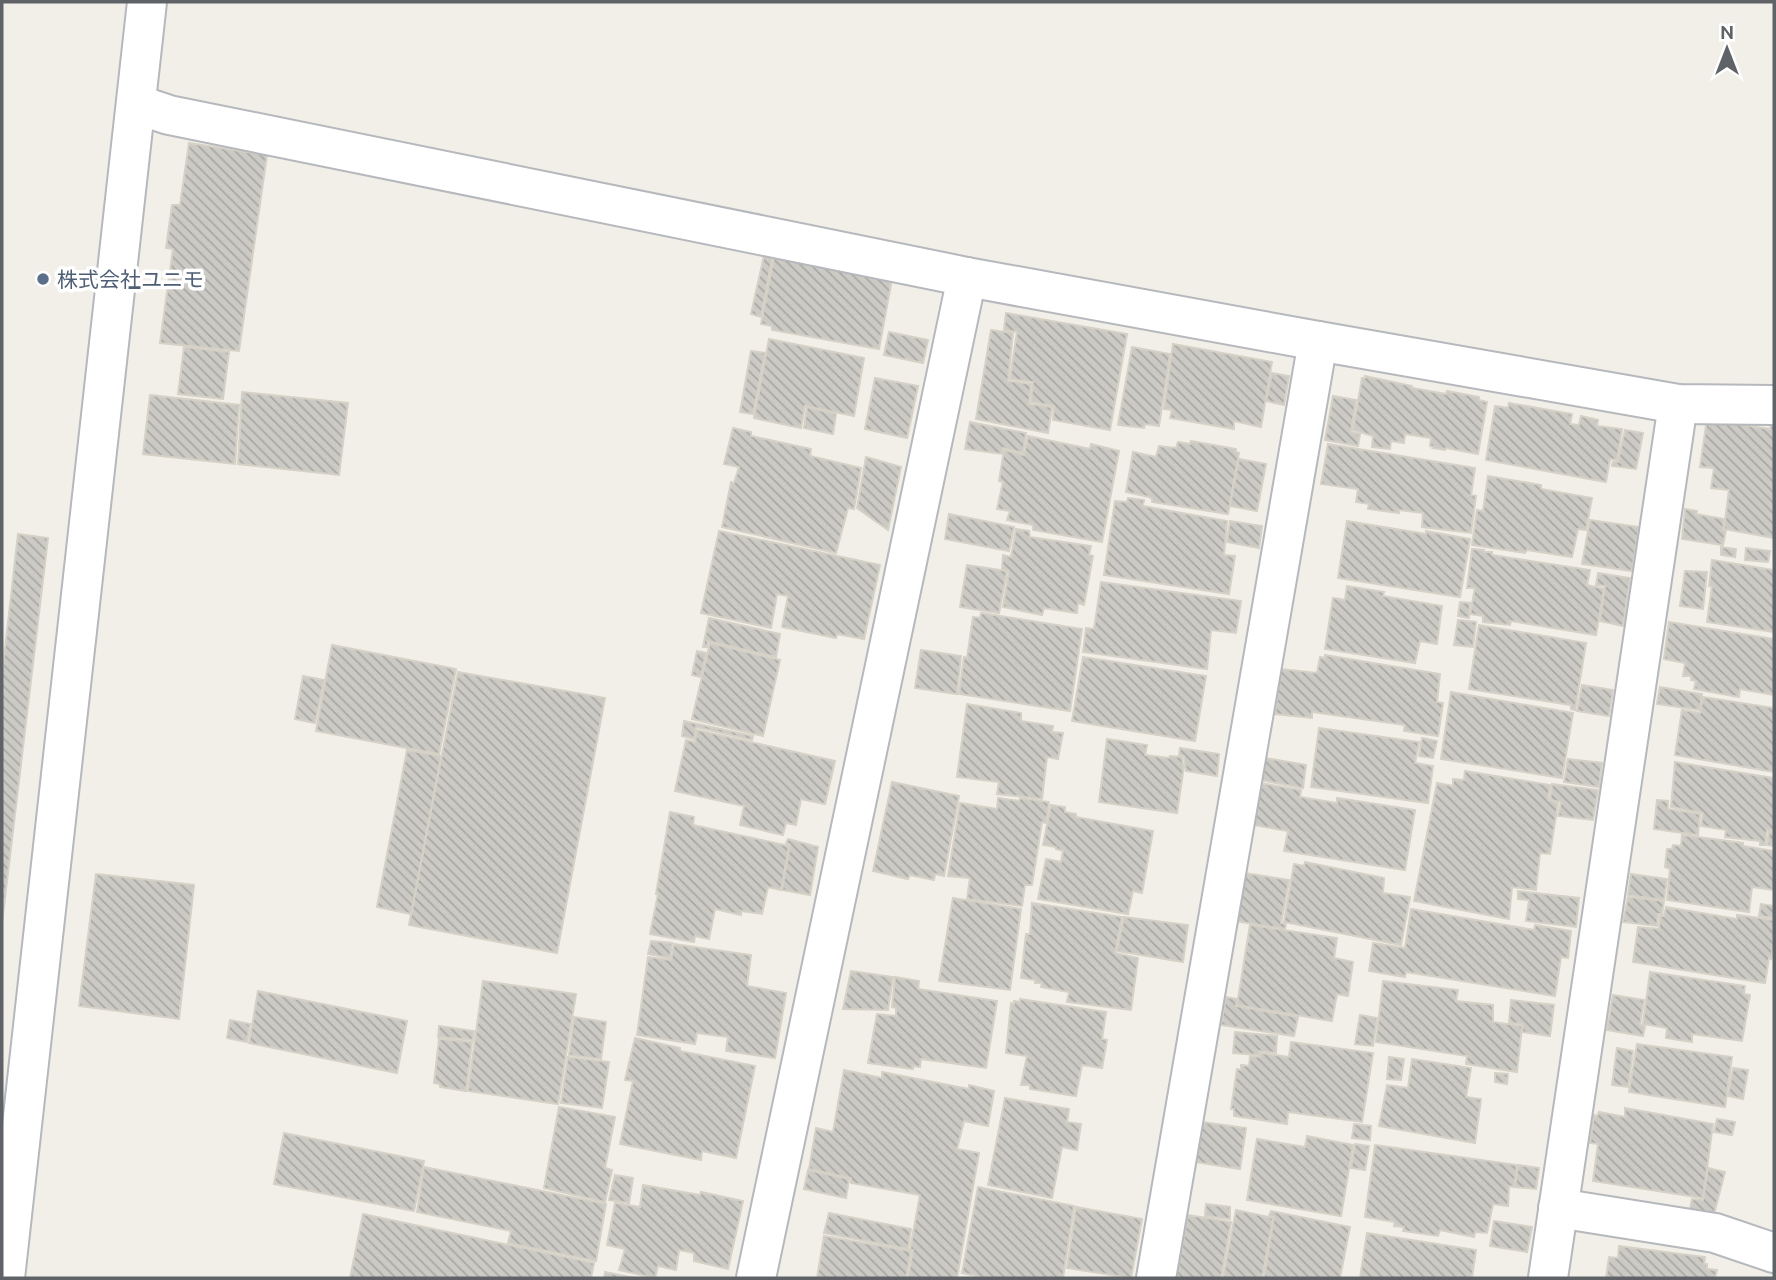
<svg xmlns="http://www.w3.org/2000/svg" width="1776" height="1280" font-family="Ubuntu,'Noto Sans JP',sans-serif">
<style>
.building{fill:url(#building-back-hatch);stroke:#d6d1c6;stroke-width:2}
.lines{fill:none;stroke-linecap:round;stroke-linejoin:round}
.minor-casing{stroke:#b5b8bc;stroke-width:42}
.minor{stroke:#fff;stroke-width:38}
.service-dot{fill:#5c6f8a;stroke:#fff;stroke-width:2.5}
.labels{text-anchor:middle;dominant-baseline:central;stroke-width:7;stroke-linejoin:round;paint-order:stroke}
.service-label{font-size:21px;fill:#4e5e75;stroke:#fff;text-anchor:start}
</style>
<defs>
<pattern id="building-back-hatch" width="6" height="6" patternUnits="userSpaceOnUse" patternTransform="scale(1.75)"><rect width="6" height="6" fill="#cccac5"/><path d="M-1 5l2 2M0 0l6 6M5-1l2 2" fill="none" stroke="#a9a8a4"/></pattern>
</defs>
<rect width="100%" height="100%" fill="#f1efe8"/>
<g class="building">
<path d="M189,143L267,155L239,351L160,343L173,249L166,248L172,205H180Z"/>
<path d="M765,251L773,253L761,317L751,314Z"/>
<path d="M775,252L893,274L879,349L772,330V326L761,324Z"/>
<path d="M1006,313L1127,334L1110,430L1053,420L1054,406L1031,402L1033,382L1010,379L1017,332L1004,330Z"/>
<path d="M991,330L1013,333L1008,381L1031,384L1029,404L1052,407L1048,433L976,419Z"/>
<path d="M889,332L928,340L923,363L884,355Z"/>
<path d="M769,339L864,358L854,416L805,406L801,428L754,418Z"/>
<path d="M1173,344L1272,362L1261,427L1234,421V429L1170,418L1172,410L1164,409Z"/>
<path d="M184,347L229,352L223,399L178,394Z"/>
<path d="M1132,347L1170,354L1159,426L1145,424L1144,428L1118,425Z"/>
<path d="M751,351L765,353L753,414L740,412Z"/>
<path d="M1272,373L1289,376L1284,405L1266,401Z"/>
<path d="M1365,376L1412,386V388L1446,394L1447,391L1479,397V400L1487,402L1478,454L1446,448L1445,450L1433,448L1434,447L1430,446L1431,438L1405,434L1404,443L1391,441L1390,449L1372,447L1373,436L1353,430L1362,378H1365Z"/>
<path d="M875,378L918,386L907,438L865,429Z"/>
<path d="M242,392L348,403L339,475L238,464Z"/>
<path d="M150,395L239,405L235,464L143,454Z"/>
<path d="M1333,396L1356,400L1351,432L1360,434L1358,446L1325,440Z"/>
<path d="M1509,403L1572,414L1570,424L1579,425L1581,416L1598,420L1597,426L1622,429L1617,460L1610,459L1606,482L1486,460L1495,406L1508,408Z"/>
<path d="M807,407L836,414L833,434L804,428Z"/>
<path d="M1707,419L1770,429L1771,423H1774V538L1724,529L1729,490L1711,488L1714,468L1700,467Z"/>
<path d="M970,422L1026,433L1023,453L1003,448L1002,454L965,449Z"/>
<path d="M733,428L751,432V436L811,449L810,456L861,468L854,509L848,508L836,553L722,527L731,482L734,483L739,467L724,464Z"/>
<path d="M1625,430L1643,433L1636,469L1612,466L1613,462H1618Z"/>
<path d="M1028,436L1090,449L1091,444L1119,451L1102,542L1033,530V525L1007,520L1010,511L997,509L1003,482L999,481L1004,450L1024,455Z"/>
<path d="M1191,441L1236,449V452L1239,453L1228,514L1152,502V499L1149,497L1126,492L1133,452L1156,457L1159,446L1176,448L1178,442L1190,444Z"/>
<path d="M1328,444L1475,468L1471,495L1476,496L1471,533L1422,527L1423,513L1399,510V513L1368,509L1369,504L1356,502L1358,489L1321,484Z"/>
<path d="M866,457L901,467L888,530L857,508Z"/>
<path d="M1239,459L1266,464L1257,511L1230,506Z"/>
<path d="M1488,476L1541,485V489L1592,498L1586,530L1578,529L1572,557L1527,550L1525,553L1472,545L1477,510L1483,511Z"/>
<path d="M1128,498L1144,500L1143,506L1227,521L1224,555L1235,556L1229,594L1104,575L1115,501L1127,502Z"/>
<path d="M1685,509L1697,511L1696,514L1724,519L1723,530H1726L1723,545L1682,539Z"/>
<path d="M949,514L1014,527L1009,551L945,539Z"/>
<path d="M1590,520L1639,527L1632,571L1582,564Z"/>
<path d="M1230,521L1262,526L1259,548L1227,542Z"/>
<path d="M1347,521L1426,534V531L1470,539L1460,597L1338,578Z"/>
<path d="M1016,529L1029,531L1030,537L1091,546L1089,555L1093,556L1084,605L1078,603L1077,613L1044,608L1042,615L1003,607L1009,571L1002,569L1003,555L1011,557Z"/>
<path d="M719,531L880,565L864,639L837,634L836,638L782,627L788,596L777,594L771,628L701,613Z"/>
<path d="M18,534L48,538L2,923V675Z"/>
<path d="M1721,547L1736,549L1735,557L1721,555Z"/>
<path d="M1746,548L1770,551L1768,562L1745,560Z"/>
<path d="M1472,549L1484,550V552H1492V555L1590,570L1587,585L1604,589L1596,635L1511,621L1510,625L1483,622V616L1470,614L1475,588H1467Z"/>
<path d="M1712,560L1774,570V632L1707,622L1712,586H1709Z"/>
<path d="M967,565L1007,571L999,613L960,607Z"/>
<path d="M1685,571L1707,572L1703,609L1680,606Z"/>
<path d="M1598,573L1630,578L1623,626L1600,621L1605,586L1596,585Z"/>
<path d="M1101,582L1241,601L1236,633L1211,630L1207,669L1083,652L1086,628L1094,629Z"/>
<path d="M1347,586L1384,592L1383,596L1442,606L1437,644L1420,641L1415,663L1325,649L1333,598L1345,600Z"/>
<path d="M1460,602L1470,603L1469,618L1458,616Z"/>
<path d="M981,613L1082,629L1070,711L959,694L964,657L967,658L973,617L980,618Z"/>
<path d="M709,618L780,634L776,657L708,641L707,647H703Z"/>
<path d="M1458,620L1476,622L1473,647L1454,645Z"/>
<path d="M1669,622L1774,639V695L1740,689L1739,697L1694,689L1696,681L1691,680V676H1683L1685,663L1664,659Z"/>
<path d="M1479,625L1586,643L1575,710L1571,709V705L1469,689Z"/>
<path d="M710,643L780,660L763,736L692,719Z"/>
<path d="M332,645L456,669L439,754L316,731Z"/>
<path d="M921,650L961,656L957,694L915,688Z"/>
<path d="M697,651L706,653L701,677L692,675Z"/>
<path d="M1325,655L1440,674L1437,702L1443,703L1438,736L1404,731L1405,725L1312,712V718L1275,714L1281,669L1317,673L1320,657L1325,658Z"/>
<path d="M1083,657L1206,676L1195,741L1072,721Z"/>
<path d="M458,672L605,698L557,953L409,925Z"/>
<path d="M303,676L324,680L315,723L295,719Z"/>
<path d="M1582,685L1613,690L1609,716L1577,711Z"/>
<path d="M1660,687L1702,694L1700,710L1657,704Z"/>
<path d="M1451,692L1573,713L1562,778L1441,759Z"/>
<path d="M1703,697L1774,708V772L1675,755L1682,710L1700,713Z"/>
<path d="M967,704L1021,713V721L1053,726L1052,732L1063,733L1058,759L1047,757L1042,799L997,794L999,782L957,777Z"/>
<path d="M684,721L753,736L752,740L696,727L694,739L682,736Z"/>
<path d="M1319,728L1419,742L1415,763L1433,766L1428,803L1311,787Z"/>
<path d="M697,730L835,761L825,804L801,799L796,825L786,823L783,835L740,825L744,806L675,791L686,740L695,742Z"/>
<path d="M1422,738L1437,741L1433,758L1419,756Z"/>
<path d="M1107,739L1147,745L1145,755L1169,758L1170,756L1182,757L1183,765L1184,766L1177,813L1099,802Z"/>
<path d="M1180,748L1219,754L1217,776L1186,771L1184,756H1179Z"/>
<path d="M407,750L441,756L411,914L377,907Z"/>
<path d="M1265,758L1306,765L1303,788L1260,780Z"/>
<path d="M1568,759L1602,763L1599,787L1564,782Z"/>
<path d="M1675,762L1774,778V831L1767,830L1765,845H1760V841L1725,837L1726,830L1701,826L1703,813L1671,807Z"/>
<path d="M1465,771L1550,785L1548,800L1558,803L1550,854L1540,853L1536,890L1512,887L1509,919L1414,901L1437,783L1453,786V779L1464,780Z"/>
<path d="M892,782L959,796L944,876L935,874L934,880L910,875L908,879L873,871Z"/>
<path d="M1260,783L1301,790L1300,797L1337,803V798L1415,810L1405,870L1284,851L1288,831L1253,825Z"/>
<path d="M1552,784L1598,790L1593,820L1558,816L1561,802L1550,800Z"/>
<path d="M998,798L1019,801L1020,798L1049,802L1046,823L1042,822L1032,885H1025L1022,906L967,899L970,878L948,876L960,803L997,809Z"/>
<path d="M1657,800L1668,801V809L1700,814L1698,835L1654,829Z"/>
<path d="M1051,805L1065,807V812L1076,814V817L1153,831L1142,893L1133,891L1128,914L1038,899L1046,859L1061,862L1063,851L1056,849V847L1043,845Z"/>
<path d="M670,812L694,817L693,825L789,846L781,890L768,887L762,914L741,911V915L715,909L709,939L695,936L694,942L650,934L658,894H656Z"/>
<path d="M1769,832L1774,833V846L1767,845Z"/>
<path d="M1682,835L1743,843V846L1774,851V890L1752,887L1749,912L1667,900L1670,869L1665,867L1667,849H1672L1673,845L1681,846Z"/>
<path d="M788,839L818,847L810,895L782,890L790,845L786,843Z"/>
<path d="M1305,862L1384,878L1383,893L1410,897L1401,945L1284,922L1294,864L1304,866Z"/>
<path d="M1244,873L1289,880L1281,923L1286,924L1285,929L1235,921Z"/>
<path d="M96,874L194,885L179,1019L79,1006Z"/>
<path d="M1631,874L1667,879L1664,900L1628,895Z"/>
<path d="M1518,891L1579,898L1576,927L1526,921L1529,900L1518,899Z"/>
<path d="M1628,897L1664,901L1662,914H1658L1657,926L1623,922Z"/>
<path d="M953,898L1021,909L1010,990L939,981Z"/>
<path d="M1032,903L1122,917L1115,953L1138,958L1131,1010L1067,1002L1069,992L1041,987L1042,983H1035V980L1021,978L1026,934H1030Z"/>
<path d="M1761,904L1774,906V918L1759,916Z"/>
<path d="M1666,907L1737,919V915L1774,920V941L1771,959L1769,958L1765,983L1633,962L1638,927L1659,929L1660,916H1664Z"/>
<path d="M1411,909L1534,930L1535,925L1571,931L1568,958L1561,957L1555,996L1406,972L1405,977L1369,971L1373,943L1405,948Z"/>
<path d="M1124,917L1188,925L1183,962L1117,951Z"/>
<path d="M1250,925L1337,938L1334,958L1353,962L1348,996L1337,994L1332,1021L1237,1005Z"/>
<path d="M651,941L672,943L670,958L648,954Z"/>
<path d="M674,944L751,955L747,986L786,993L775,1058L726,1051L728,1037L697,1033L695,1044L637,1035L648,957L671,960Z"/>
<path d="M851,971L893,977L888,1010L843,1009Z"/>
<path d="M1650,972L1745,986L1744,994L1750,995L1742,1041L1692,1034V1042L1666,1038L1667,1028L1643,1024Z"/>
<path d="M895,977L919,981L918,989L997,1001L986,1068L921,1059L920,1067L913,1066V1069L868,1063L877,1014L896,1016V1008L892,1007Z"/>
<path d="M483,981L576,994L558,1104L468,1091Z"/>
<path d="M1383,981L1458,990L1456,1001L1493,1005V1022L1522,1026L1517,1072L1466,1064L1467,1056L1376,1042Z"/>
<path d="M258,991L407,1021L397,1073L249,1043Z"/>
<path d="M1613,995L1644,1000L1640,1025L1645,1026L1643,1036L1607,1030Z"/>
<path d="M1226,997L1237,999L1236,1006L1298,1017L1294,1036L1221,1025Z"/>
<path d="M1020,999L1106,1012L1102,1039L1107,1040L1102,1068L1082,1065L1076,1096L1030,1089V1085H1021L1027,1056L1006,1053L1011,1003L1014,1004V1001L1020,1002Z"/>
<path d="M1511,1000L1554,1005L1550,1036L1522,1032L1523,1024L1509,1023Z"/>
<path d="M1360,1015L1377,1018L1373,1046L1355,1044Z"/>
<path d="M574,1017L606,1022L601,1059L569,1055Z"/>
<path d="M230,1020L250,1024L247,1042L227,1038Z"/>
<path d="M439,1026L474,1031L473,1040L438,1037Z"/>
<path d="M1235,1032L1277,1036L1276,1053L1259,1051V1055L1233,1053Z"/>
<path d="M635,1038L680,1048V1051L755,1066L736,1158L702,1151L701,1160L620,1144L633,1081L625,1080Z"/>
<path d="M439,1039L472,1042L466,1091L440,1087V1084L434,1083Z"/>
<path d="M1291,1042L1373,1053L1362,1122L1288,1112L1287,1124L1234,1116V1109H1231L1237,1069L1241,1070V1065L1249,1066L1250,1056L1260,1057L1261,1053L1289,1057Z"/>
<path d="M1637,1044L1732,1057L1725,1107L1629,1092Z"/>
<path d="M1617,1048L1633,1051L1628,1087L1612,1085Z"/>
<path d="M568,1057L609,1062L602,1108L561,1103Z"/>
<path d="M1389,1057L1404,1059L1401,1080L1387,1079Z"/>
<path d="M1412,1059L1471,1068L1466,1097L1481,1099L1475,1143L1379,1126L1387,1085L1408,1088Z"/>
<path d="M1733,1068L1748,1070L1743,1099L1728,1096Z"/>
<path d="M844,1070L882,1078V1072L969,1089V1085L994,1091L988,1126L964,1121L957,1149L979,1153L957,1278H908L913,1250H910L920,1195L851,1183V1178L809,1169L816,1128L833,1132Z"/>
<path d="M1495,1073L1508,1074L1507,1084L1495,1082Z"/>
<path d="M1005,1098L1069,1109L1067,1122L1081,1124L1077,1150L1062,1147L1052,1198L988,1185Z"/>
<path d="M559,1107L615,1117L605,1168L612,1170L605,1202L544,1188Z"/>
<path d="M1625,1108L1713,1124L1703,1198L1593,1181L1598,1144L1590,1143L1594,1115L1597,1116L1599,1112L1625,1117Z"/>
<path d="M1717,1119L1735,1122L1732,1135L1714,1132Z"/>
<path d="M1202,1122L1246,1128L1240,1169L1195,1162Z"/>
<path d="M1354,1124L1371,1126L1370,1140L1352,1138Z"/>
<path d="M284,1133L424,1161L414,1211L274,1184Z"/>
<path d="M1307,1136L1353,1145L1341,1216L1247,1200L1257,1139L1305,1147Z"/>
<path d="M1355,1144L1369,1146L1365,1170L1351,1168Z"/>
<path d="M1375,1145L1517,1165L1514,1187L1509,1186L1508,1206L1493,1204L1487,1233L1475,1232L1474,1237L1440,1230L1438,1236L1403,1231L1404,1227L1394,1226L1395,1222L1365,1217Z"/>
<path d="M1518,1165L1539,1168L1536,1189L1515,1187Z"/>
<path d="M424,1167L606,1204L596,1261L508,1243L511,1231L417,1212Z"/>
<path d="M1708,1168L1725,1172L1714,1214L1690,1209L1692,1199L1703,1200Z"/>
<path d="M808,1170L849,1179L846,1198L804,1189Z"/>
<path d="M615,1175L633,1178L629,1203L609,1200Z"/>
<path d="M643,1185L700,1195L701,1192L743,1201L728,1269L694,1261V1253L679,1250L676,1270L658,1266L655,1278L619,1270L625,1249L607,1245L615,1203L640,1207Z"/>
<path d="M978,1187L1074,1206L1063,1278H985L962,1273Z"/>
<path d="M1206,1204L1230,1207V1219L1205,1216Z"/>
<path d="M1076,1207L1142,1219L1131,1278L1067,1268Z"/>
<path d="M1236,1210L1273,1218L1262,1278H1223Z"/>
<path d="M1271,1211L1350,1227L1340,1278H1264L1274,1217L1269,1216Z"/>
<path d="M829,1213L911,1229L908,1249L824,1233Z"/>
<path d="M363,1214L594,1263L591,1278H350Z"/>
<path d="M1188,1215L1231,1222L1221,1278H1176Z"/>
<path d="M1494,1221L1532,1227L1527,1252L1490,1246Z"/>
<path d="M1367,1233L1476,1250L1472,1278H1360Z"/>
<path d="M824,1236L911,1251L906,1278H817Z"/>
<path d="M1619,1246L1705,1257L1704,1264H1707V1269L1717,1270L1715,1278H1606L1609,1257L1618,1258Z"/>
<path d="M605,1272L635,1278H604Z"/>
</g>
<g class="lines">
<g class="minor-casing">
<g id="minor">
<path d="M136,104L169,115L967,277L1318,341L1678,404L1774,405"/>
<path d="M1558,1208L1715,1233L1774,1253"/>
<path d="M5,1278L147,2"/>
<path d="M756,1278L967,277"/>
<path d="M1156,1278L1318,341"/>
<path d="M1548,1278L1678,404"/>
</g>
</g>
<use href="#minor" class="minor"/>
</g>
<circle class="service-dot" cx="43" cy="279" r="7"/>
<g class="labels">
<g class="service-label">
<text x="57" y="279">株式会社ユニモ</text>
</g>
</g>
<rect width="1776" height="1280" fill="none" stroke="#5f6368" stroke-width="7"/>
<g transform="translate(1727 49)" stroke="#ffffff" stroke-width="5" paint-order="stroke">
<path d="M0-5L12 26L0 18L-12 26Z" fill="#5f6368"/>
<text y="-10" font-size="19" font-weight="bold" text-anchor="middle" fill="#5f6368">N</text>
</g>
</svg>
